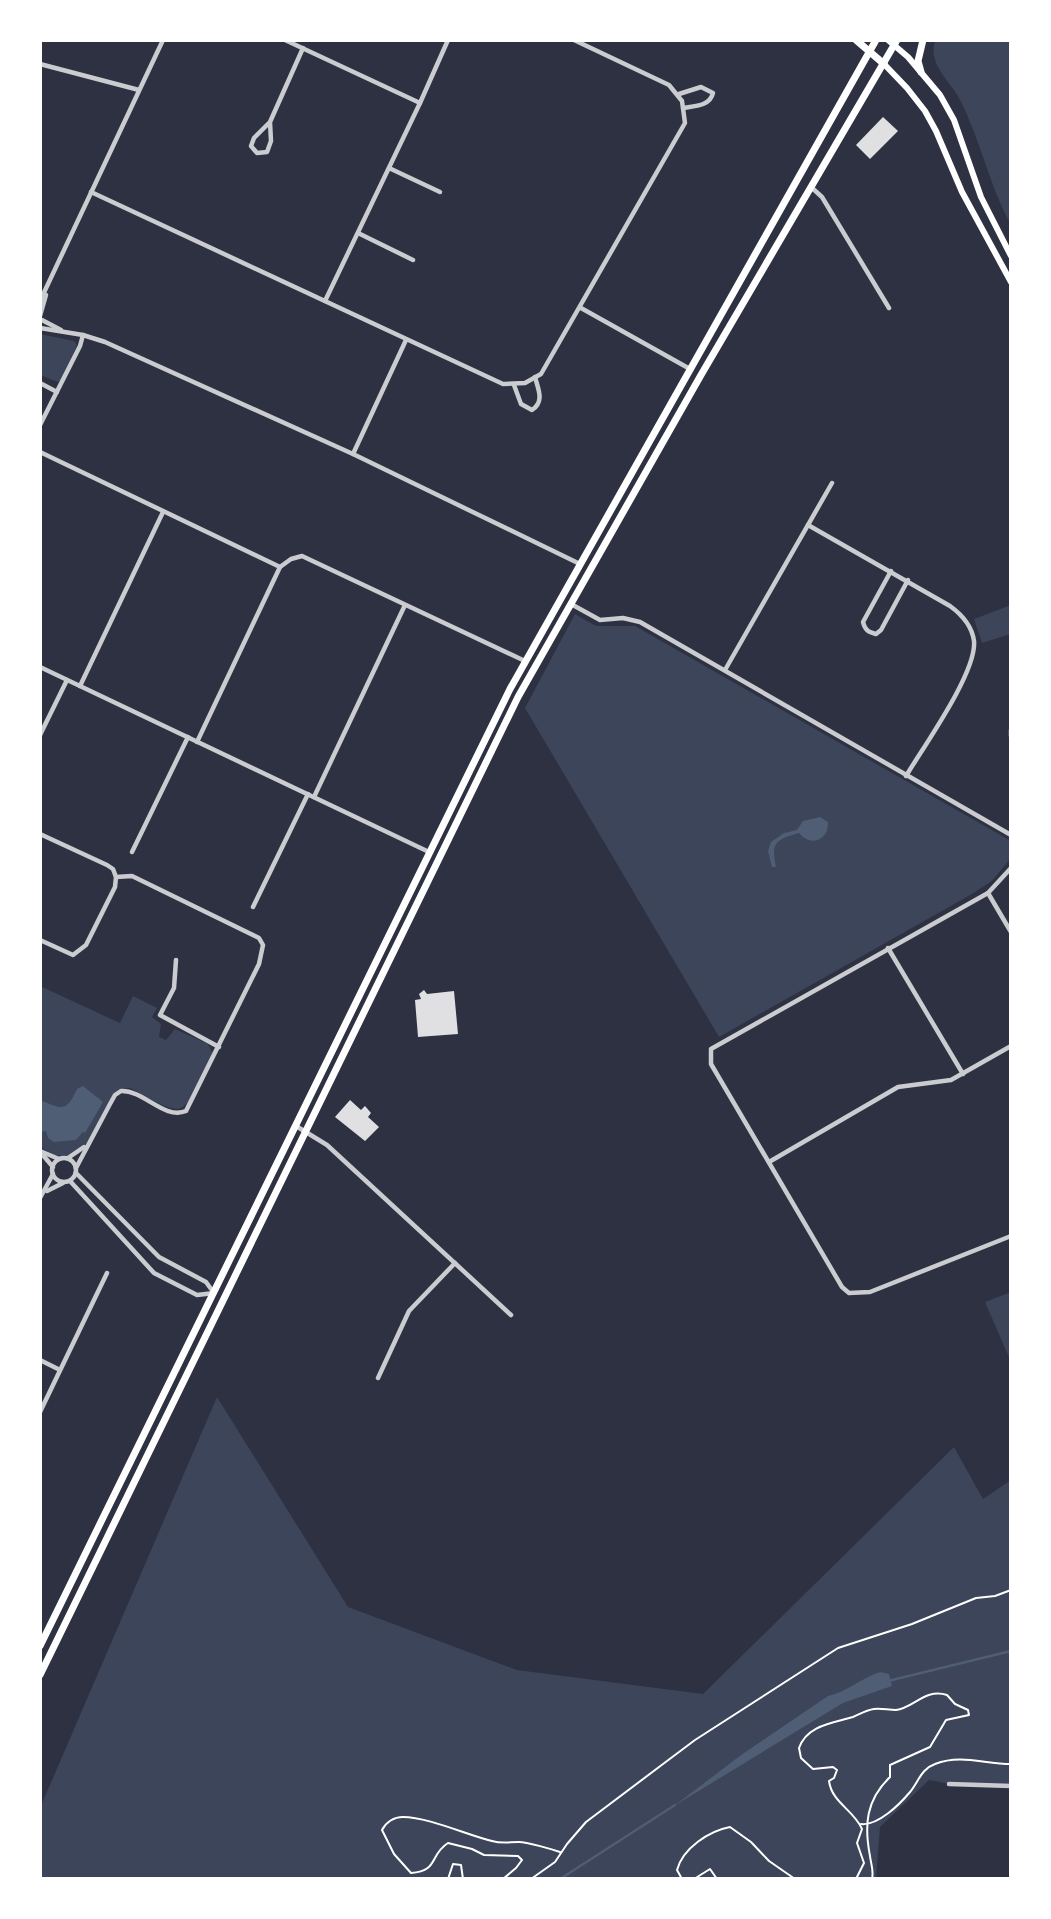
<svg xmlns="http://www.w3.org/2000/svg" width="1051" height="1919" font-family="'Titillium Web',sans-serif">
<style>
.green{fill:#3c4559}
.water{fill:#4f5d75}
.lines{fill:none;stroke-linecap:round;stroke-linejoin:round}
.stream{stroke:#4f5d75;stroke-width:2.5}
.building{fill:#e0e0e3}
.path{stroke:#fff;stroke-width:2}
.minor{stroke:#caccd0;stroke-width:4.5}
.secondary{stroke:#fff;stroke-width:6}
.trunk{stroke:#fff;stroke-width:7}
</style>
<rect width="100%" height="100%" fill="#2d3142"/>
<g class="green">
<path d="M935,40H1011V225C989,185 980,138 959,98C948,78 928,65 935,40Z"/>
<path d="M40,334L74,341L77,345L62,379L58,382L40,375Z"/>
<path d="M1011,605V634L982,643L974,619Z"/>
<path d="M575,614L596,626H635L1011,841V858L992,881L972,894L719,1037L525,708Z"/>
<path d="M40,986L120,1023L133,996L157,1008L152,1017L161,1024L159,1037L166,1040L175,1029L208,1044L213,1054C206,1067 192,1109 177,1109C165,1109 141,1093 130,1088C107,1087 99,1127 88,1143C83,1149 76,1153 70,1157L55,1155L40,1147Z"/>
<path d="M1011,1292V1362L985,1302Z"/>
<path d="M217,1397L348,1607L517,1670L703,1694L954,1447L983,1499L1011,1480V1786L949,1784L929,1780L880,1827L876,1879H40V1808Z"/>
</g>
<g class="water">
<path d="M820,817L828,822C829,841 810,847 799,833C775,840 771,842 776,867H772L768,851L771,842L784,833L797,830L803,821Z"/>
<path d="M83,1086L103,1102L85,1133L83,1132L76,1140L54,1142L48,1138L46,1131L40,1132V1100C62,1109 66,1113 77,1089Z"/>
<path d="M880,1672L889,1674L892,1686L843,1703L674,1806L741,1755L828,1696C847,1692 861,1678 880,1672Z"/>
</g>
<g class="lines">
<g class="stream">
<path d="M888,1681L1011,1651"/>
<path d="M560,1879L675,1805"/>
</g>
</g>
<g class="building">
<path d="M883,117L898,131L870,159L856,145Z"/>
<path d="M424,990L427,994L454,991L458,1034L418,1037L415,1000L421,999L419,994Z"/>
<path d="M350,1100L361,1110L365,1106L371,1113L368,1117L379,1127L365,1141L335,1117Z"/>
</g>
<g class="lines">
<g class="path">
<path d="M861,1824C878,1826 900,1804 910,1792C919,1781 921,1769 935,1764C961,1754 984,1764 1011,1764"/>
<path d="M448,1879L453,1864L461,1865L463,1879"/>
<path d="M503,1879L516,1868L522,1860L518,1856L484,1855L472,1849L448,1843C429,1855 439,1871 411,1873L394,1854L382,1830C386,1822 394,1817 403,1817C428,1817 467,1835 492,1841C502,1844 509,1842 519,1842C527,1842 551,1849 560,1852"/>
<path d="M531,1879L555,1862L567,1844L586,1822L667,1761L695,1740L838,1648L912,1624L976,1598L995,1596L1011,1590"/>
<path d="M682,1879L677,1870C683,1848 709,1831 730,1827L751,1842L769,1861L795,1879"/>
<path d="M694,1879L710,1869L717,1879"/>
<path d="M856,1879L864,1863L857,1843L862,1829C854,1810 832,1803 829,1781L834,1778L837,1770L833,1767L813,1769L801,1758L799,1748C807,1725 833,1723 853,1717C860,1714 866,1710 874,1709C881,1708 888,1710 896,1710C914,1708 925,1688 947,1695L955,1704L968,1710L969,1715L946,1720L930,1747L890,1765V1777C866,1800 864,1825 870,1856C871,1865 874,1870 872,1879"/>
</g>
<g class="minor">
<path d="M285,40L420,103"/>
<path d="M40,64L139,90"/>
<path d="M679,94L701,87L713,93C710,106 695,106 683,108"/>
<path d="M270,122L271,141L267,152L257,153L251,146L254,138L270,122L303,48"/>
<path d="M389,168L440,192"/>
<path d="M811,187L822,197L889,308"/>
<path d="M91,192L503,384L525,383L541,374L685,123L682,101L669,85L574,40"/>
<path d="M358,233L413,260"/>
<path d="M40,301L163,40"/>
<path d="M325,301L420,103L448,40"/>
<path d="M581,308L690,369"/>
<path d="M40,316L46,295"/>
<path d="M42,320L61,330"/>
<path d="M40,328L83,335L105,342L353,454L580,564"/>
<path d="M40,383L57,392"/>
<path d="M514,385L521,404L532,410C545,401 538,389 535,377"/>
<path d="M40,425L80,346L83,335"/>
<path d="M40,452L280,567L291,559L302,556L525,661"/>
<path d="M353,454L406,340"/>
<path d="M808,525L950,606C961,614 972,626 974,641C977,672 924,746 906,776"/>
<path d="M891,571L863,622C865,630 868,632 876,634L881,630L908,580"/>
<path d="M571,604L600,620L623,618L640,622L1011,835"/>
<path d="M40,667L429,852"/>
<path d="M725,670L832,483"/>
<path d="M80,686L163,512"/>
<path d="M1011,730V736"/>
<path d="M40,735L67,680"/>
<path d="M197,742L280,567"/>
<path d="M314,797L405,605"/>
<path d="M40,834L107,865L113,869L116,877L132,876L259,938L263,945L259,964L186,1111C164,1120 144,1090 121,1091L115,1095L110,1104L76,1168"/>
<path d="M132,852L188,737"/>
<path d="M1011,868L988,893L711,1049V1064L842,1287L849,1293L870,1292L1011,1236"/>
<path d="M988,893L1011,932"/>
<path d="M253,907L308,794"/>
<path d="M40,940L73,955L86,945L115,887L116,877"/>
<path d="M888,948L963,1074"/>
<path d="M176,960L174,988L160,1015L219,1047"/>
<path d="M296,1126L327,1145L511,1315"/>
<path d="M40,1151L59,1159"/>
<path d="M42,1154L53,1167"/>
<circle cx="64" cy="1170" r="12"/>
<path d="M68,1158L84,1147"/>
<path d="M769,1162L898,1087L951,1080L1011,1046"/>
<path d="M70,1181L154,1273L197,1295L214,1293L206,1282L159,1257L76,1173"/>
<path d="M47,1191L63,1183"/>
<path d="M40,1198L53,1174"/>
<path d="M40,1360L60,1370"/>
<path d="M378,1378L409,1311L455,1263"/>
<path d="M40,1412L107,1273"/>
<path d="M949,1784L1011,1786"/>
</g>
<g class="secondary">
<path d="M888,40L908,57L940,95L954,120L981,197L1011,256"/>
<path d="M884,64L907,88L925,111L936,131L962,192L1011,282"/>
</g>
<g class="trunk">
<path d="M856,40L884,64"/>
<path d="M921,72L918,61L923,40"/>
<path d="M40,1646L510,689L876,40"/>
<path d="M40,1675L518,697L701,375L897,40"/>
</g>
</g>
<rect width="1051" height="1919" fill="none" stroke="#ffffff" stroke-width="84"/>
</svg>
